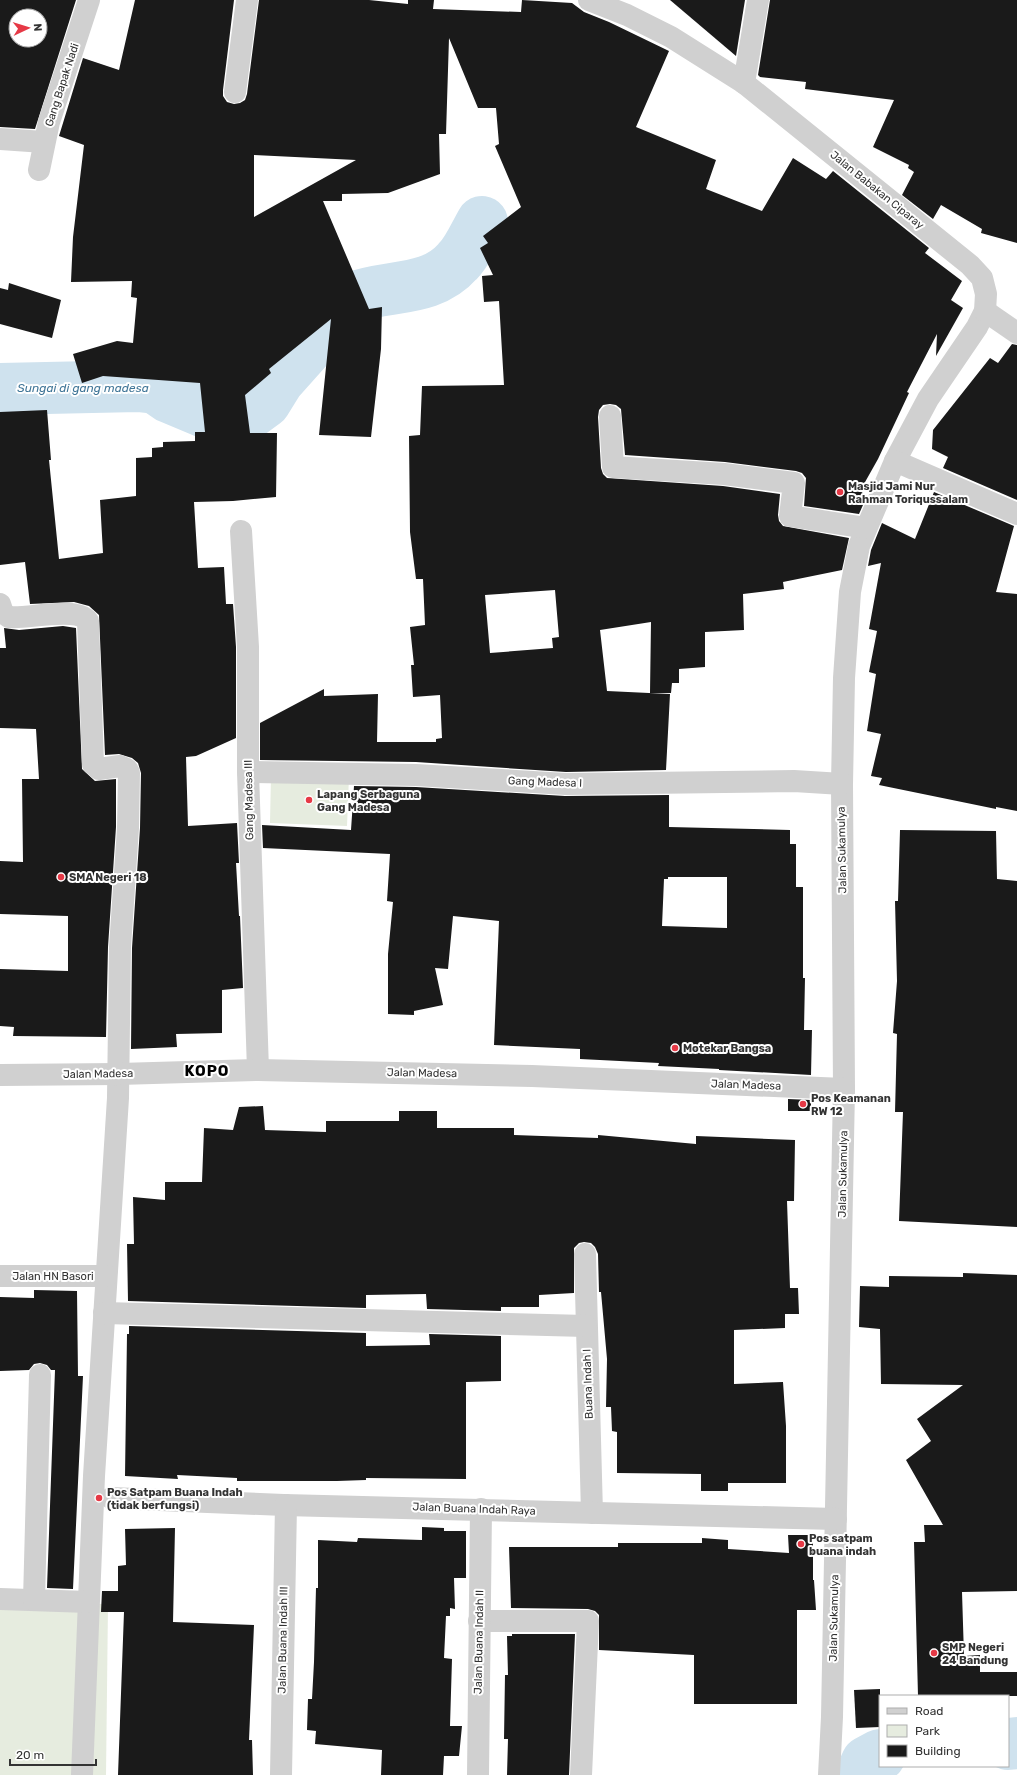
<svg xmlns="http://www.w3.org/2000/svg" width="1017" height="1775" font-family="Rubik,sans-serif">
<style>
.green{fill:#e6ecdf}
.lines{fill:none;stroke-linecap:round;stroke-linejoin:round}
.river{stroke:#cfe2ee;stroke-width:52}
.building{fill:#1a1a1a;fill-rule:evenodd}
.minor{stroke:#d0d0d0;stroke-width:22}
.poi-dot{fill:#e63946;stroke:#fff;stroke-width:1.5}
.labels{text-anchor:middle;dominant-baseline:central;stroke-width:4;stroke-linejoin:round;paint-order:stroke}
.street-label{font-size:11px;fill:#333;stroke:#fff}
.poi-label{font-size:11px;font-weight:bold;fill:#333;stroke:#fff;text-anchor:start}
.water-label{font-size:12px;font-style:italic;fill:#3f7597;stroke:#fff}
.district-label{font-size:15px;font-weight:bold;letter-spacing:1px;fill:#000;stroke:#fff}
</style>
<rect width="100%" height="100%" fill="#fff"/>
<g class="green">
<path d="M271,775L349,777L347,826L270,823Z"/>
<path d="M0,1603L108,1604L106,1775H0Z"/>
</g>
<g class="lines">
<g class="river">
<path d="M0,389L138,386L156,388L169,397L212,415L239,418L250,413L265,402L278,381L352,298C388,284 430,293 458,261C468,251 475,234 482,222"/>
<path d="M1008,1744L1017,1743"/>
<path d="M861,1775L867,1762L880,1755"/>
</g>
</g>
<g class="building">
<path d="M0,0H76L35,129L0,127ZM16,16H40V40H16Z"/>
<path d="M135,0H234L223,90V96L227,102L234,104L240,103L245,100L247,94L259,0H369L408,4V0H434L433,9L521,12L522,0L572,3L584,12L609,22L669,51L636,127L716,160L706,189L762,211L793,158L826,179L833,171L929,248L925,253L962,281L951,300L963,308L936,356L937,334L907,392L909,393L878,459L860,491L867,496L859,514L804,506L806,478L802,473L796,471L725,462L625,455L621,409L616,405L610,404L603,405L599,410L598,417L601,468L603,474L607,478L723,486L780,494L778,515L779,521L783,526L849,538L842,570L783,582L784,589L743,594L744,630L705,632V667L679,669V683H672L671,693H650L651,622L600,630L607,691L670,694L666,770L566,772L416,762L260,760V723L324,689V696L378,694L377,742H436V739L442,738L440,695L413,697L411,665H414L410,627L425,625L423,579H416L410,532L409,436L420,435L422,386L504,385L499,301L484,302L482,276L493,275L480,248L488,243L483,236L521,207L495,146L499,144L496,108H478L449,38L446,134H439L440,174L388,193L342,194V201H323L369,309L382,307L381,349L371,437L319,435L331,319L269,369L271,373L245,395L250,433H277L276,497L233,501L194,502L198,568L224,567L226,604H233L236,647V738L196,756L186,757L188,826L237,823L239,863H236L239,916H240L243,988L222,990V1033L176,1034L177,1047L131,1049L132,948L140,828L141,773L138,763L132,758L119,754L105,755L99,615L89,606L74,602L30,604L25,562L0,565V412L47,410L51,460H49L59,559L103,553L100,500L136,496V458L152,457V448L163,447V442L195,441V432H205L200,383L103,376L82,383L73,354L117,341L133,343L137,298L131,297L132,281L71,282L73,237L84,145L59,136L83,58L119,70ZM254,155L356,160L254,217ZM555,590L559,637L552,638L553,648L490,653L485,595Z"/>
<path d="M670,0H745L736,56Z"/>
<path d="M770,0H1017V243L981,233L982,229L941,205L933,219L902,195L914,172L908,168L909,165L873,147L894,100L805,89L806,82L760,77L758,75Z"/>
<path d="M9,283L61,300L52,338L0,324V288L8,290Z"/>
<path d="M1012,344L1017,345V500L943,468L948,457L932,449L933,430L990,358L998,363Z"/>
<path d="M934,492L1014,526L996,592L1017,594V811L996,807V809L879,785L882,778L871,776L881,734L867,731L876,674L869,672L877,631L869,629L881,563L868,566L871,550L882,523L915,539Z"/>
<path d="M63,626L76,628L82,769L95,781L116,779V827L108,947L106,1037L13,1036L14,1027L0,1026V969L68,971V916L0,914V861L23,862L22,779H39L36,729L0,728V648H6L4,628L19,630Z"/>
<path d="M354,786L416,787L565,796L669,795V827L790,830V844H796V887H803V978H805L804,1030H812L811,1075L719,1070V1069L658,1066L659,1063L580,1059V1049L494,1045L499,921L453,916L448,969L435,968L443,1005L414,1011V1015L388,1014V954L393,902L387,901L390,854L263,848L262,825L351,830ZM668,877H727V928L662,926L664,879H668Z"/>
<path d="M900,830L996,831L997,879L1017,881V1227L899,1221L903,1112H895L897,1034L893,1033L897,981L895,901H898Z"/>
<path d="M788,1099L811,1100V1111H788Z"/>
<path d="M263,1106L265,1130L326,1132V1121H399V1111H437V1128H514V1135L598,1138V1135L696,1144V1136L795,1140L794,1201H787L790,1288H798L799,1314H785V1328L734,1330V1384L783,1382L786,1426V1483H728V1491H701V1474L617,1473V1432L612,1431L611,1407H606L607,1359L601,1292H599L598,1254L595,1247L591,1243L584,1242L579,1243L574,1248V1293L539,1295V1307H501V1311L427,1309L426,1294L366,1295V1308L128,1301L127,1244H134L133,1197L165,1200V1182H202L204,1128L233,1130L239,1107Z"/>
<path d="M963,1273L1017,1275V1591L962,1592L964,1656L980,1655V1672H1017V1696H918L914,1542H925L924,1525H943L906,1460L931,1441L917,1419L963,1385L881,1384L880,1329L859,1327L860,1286L889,1287V1276L963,1277Z"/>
<path d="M34,1290L77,1291L78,1376H83L73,1589L47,1588L55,1370H51L47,1365L40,1363L34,1364L29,1370L0,1371V1297L34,1298Z"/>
<path d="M129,1326L366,1333V1346L430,1345L429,1334L501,1336V1381L466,1382V1479L366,1478V1480L337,1481H237V1478L177,1475L178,1479L125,1476L127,1334H129Z"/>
<path d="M422,1527L444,1528V1531H466V1578H454L455,1609L450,1608V1616H446L444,1658L452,1659L450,1726H462L459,1756H444L443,1775H381L382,1750L315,1744L316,1731L307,1730L308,1699H312L314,1662L316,1588H318V1540L357,1542L358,1538L422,1540Z"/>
<path d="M175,1528L173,1622L254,1625L249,1740H252L253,1775H118L124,1612H101L102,1591H118V1566L126,1565L125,1529Z"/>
<path d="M788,1535H813V1580H814L816,1610H797V1704H694V1655L599,1650V1615L595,1611L588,1609L511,1608L509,1547H618V1543H702V1538L728,1540V1549L789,1553Z"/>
<path d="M512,1634H575L569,1775H507L508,1739H504L505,1675H508L507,1636H512Z"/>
<path d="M880,1689V1727L856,1728L854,1690Z"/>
</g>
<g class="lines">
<g class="minor">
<path d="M589,0L627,15L671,37L744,83L970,265L982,278L986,294L985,311L977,327L928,399L895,461L859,546L850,592L844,678L842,784L844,1089L832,1717L829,1775"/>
<path d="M744,83L758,0"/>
<path d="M235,92L247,0"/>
<path d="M0,139L44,142"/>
<path d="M39,170L49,122L89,0"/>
<path d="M985,311L1017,333"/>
<path d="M610,416L613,467L724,474L794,483L790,516L866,528"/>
<path d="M895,461L1017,514"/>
<path d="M241,531L248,647V772L258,1070"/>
<path d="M0,604L3,613L9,617C29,619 76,606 88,621L93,764L99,769L120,766L127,769L129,773L128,828L120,947L118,1098L94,1476L82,1775"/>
<path d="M248,772L416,775L566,784L794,781L842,784"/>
<path d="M0,1075L119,1074L258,1070L532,1076L844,1089"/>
<path d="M585,1254L592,1513"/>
<path d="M0,1276H106"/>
<path d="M104,1313L586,1326"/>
<path d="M111,1498L284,1505L836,1519"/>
<path d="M0,1599L88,1602"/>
<path d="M34,1600L40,1375"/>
<path d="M479,1621H588L581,1775"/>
<path d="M281,1775L286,1505"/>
<path d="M478,1775L481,1509"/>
</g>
</g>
<g class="poi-dot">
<circle cx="840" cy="492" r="4"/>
<circle cx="309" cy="800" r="4"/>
<circle cx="61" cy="877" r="4"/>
<circle cx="675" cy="1048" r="4"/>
<circle cx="803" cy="1104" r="4"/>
<circle cx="99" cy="1498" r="4"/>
<circle cx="801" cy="1544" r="4"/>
<circle cx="934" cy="1653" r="4"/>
</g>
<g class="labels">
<g class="street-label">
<text transform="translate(62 85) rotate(-72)">Gang Bapak Nadi</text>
<text transform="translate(877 190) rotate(39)">Jalan Babakan Ciparay</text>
<text transform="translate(545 782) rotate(2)">Gang Madesa I</text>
<text transform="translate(249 800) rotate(-91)">Gang Madesa III</text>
<text transform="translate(842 850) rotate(-91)">Jalan Sukamulya</text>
<text transform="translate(422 1073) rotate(1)">Jalan Madesa</text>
<text transform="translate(98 1074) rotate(-1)">Jalan Madesa</text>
<text transform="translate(746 1085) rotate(2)">Jalan Madesa</text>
<text transform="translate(843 1174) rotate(-89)">Jalan Sukamulya</text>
<text x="53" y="1276">Jalan HN Basori</text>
<text transform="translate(588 1384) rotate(-92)">Buana Indah I</text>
<text transform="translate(474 1509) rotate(2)">Jalan Buana Indah Raya</text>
<text transform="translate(834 1618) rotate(-89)">Jalan Sukamulya</text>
<text transform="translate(283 1640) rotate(-89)">Jalan Buana Indah III</text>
<text transform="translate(479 1642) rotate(-89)">Jalan Buana Indah II</text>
</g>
<g class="poi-label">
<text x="848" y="486">Masjid Jami Nur<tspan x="848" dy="13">Rahman Toriqussalam</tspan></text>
<text x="317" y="794">Lapang Serbaguna<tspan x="317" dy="13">Gang Madesa</tspan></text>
<text x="69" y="877">SMA Negeri 18</text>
<text x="683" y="1048">Motekar Bangsa</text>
<text x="811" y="1098">Pos Keamanan<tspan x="811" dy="13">RW 12</tspan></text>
<text x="107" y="1492">Pos Satpam Buana Indah<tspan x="107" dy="13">(tidak berfungsi)</tspan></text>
<text x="809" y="1538">Pos satpam<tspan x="809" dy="13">buana indah</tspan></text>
<text x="942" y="1647">SMP Negeri<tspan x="942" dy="13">24 Bandung</tspan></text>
</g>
<g class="water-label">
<text x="83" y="388">Sungai di gang madesa</text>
</g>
<g class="district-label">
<text x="207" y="1071">KOPO</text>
</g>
</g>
<rect x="879" y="1695" width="130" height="72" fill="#ffffff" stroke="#adadad"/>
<rect x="887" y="1708" width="20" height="6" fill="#d0d0d0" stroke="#adadad"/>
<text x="915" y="1715" font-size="12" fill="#333333">Road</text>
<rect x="887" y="1725" width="20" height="12" fill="#e6ecdf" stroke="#adadad"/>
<text x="915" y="1735" font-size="12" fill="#333333">Park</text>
<rect x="887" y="1745" width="20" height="12" fill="#1a1a1a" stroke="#adadad"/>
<text x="915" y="1755" font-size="12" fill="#333333">Building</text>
<g transform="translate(28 28) rotate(86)"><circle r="19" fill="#ffffff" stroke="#adadad"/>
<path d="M0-3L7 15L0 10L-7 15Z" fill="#e63946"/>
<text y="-6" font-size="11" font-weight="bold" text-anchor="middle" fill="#333333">N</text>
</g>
<path d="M10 1759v6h86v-6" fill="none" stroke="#333333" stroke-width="2"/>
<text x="16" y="1759" font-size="12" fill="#333333" stroke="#ffffff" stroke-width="3" paint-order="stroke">20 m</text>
</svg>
